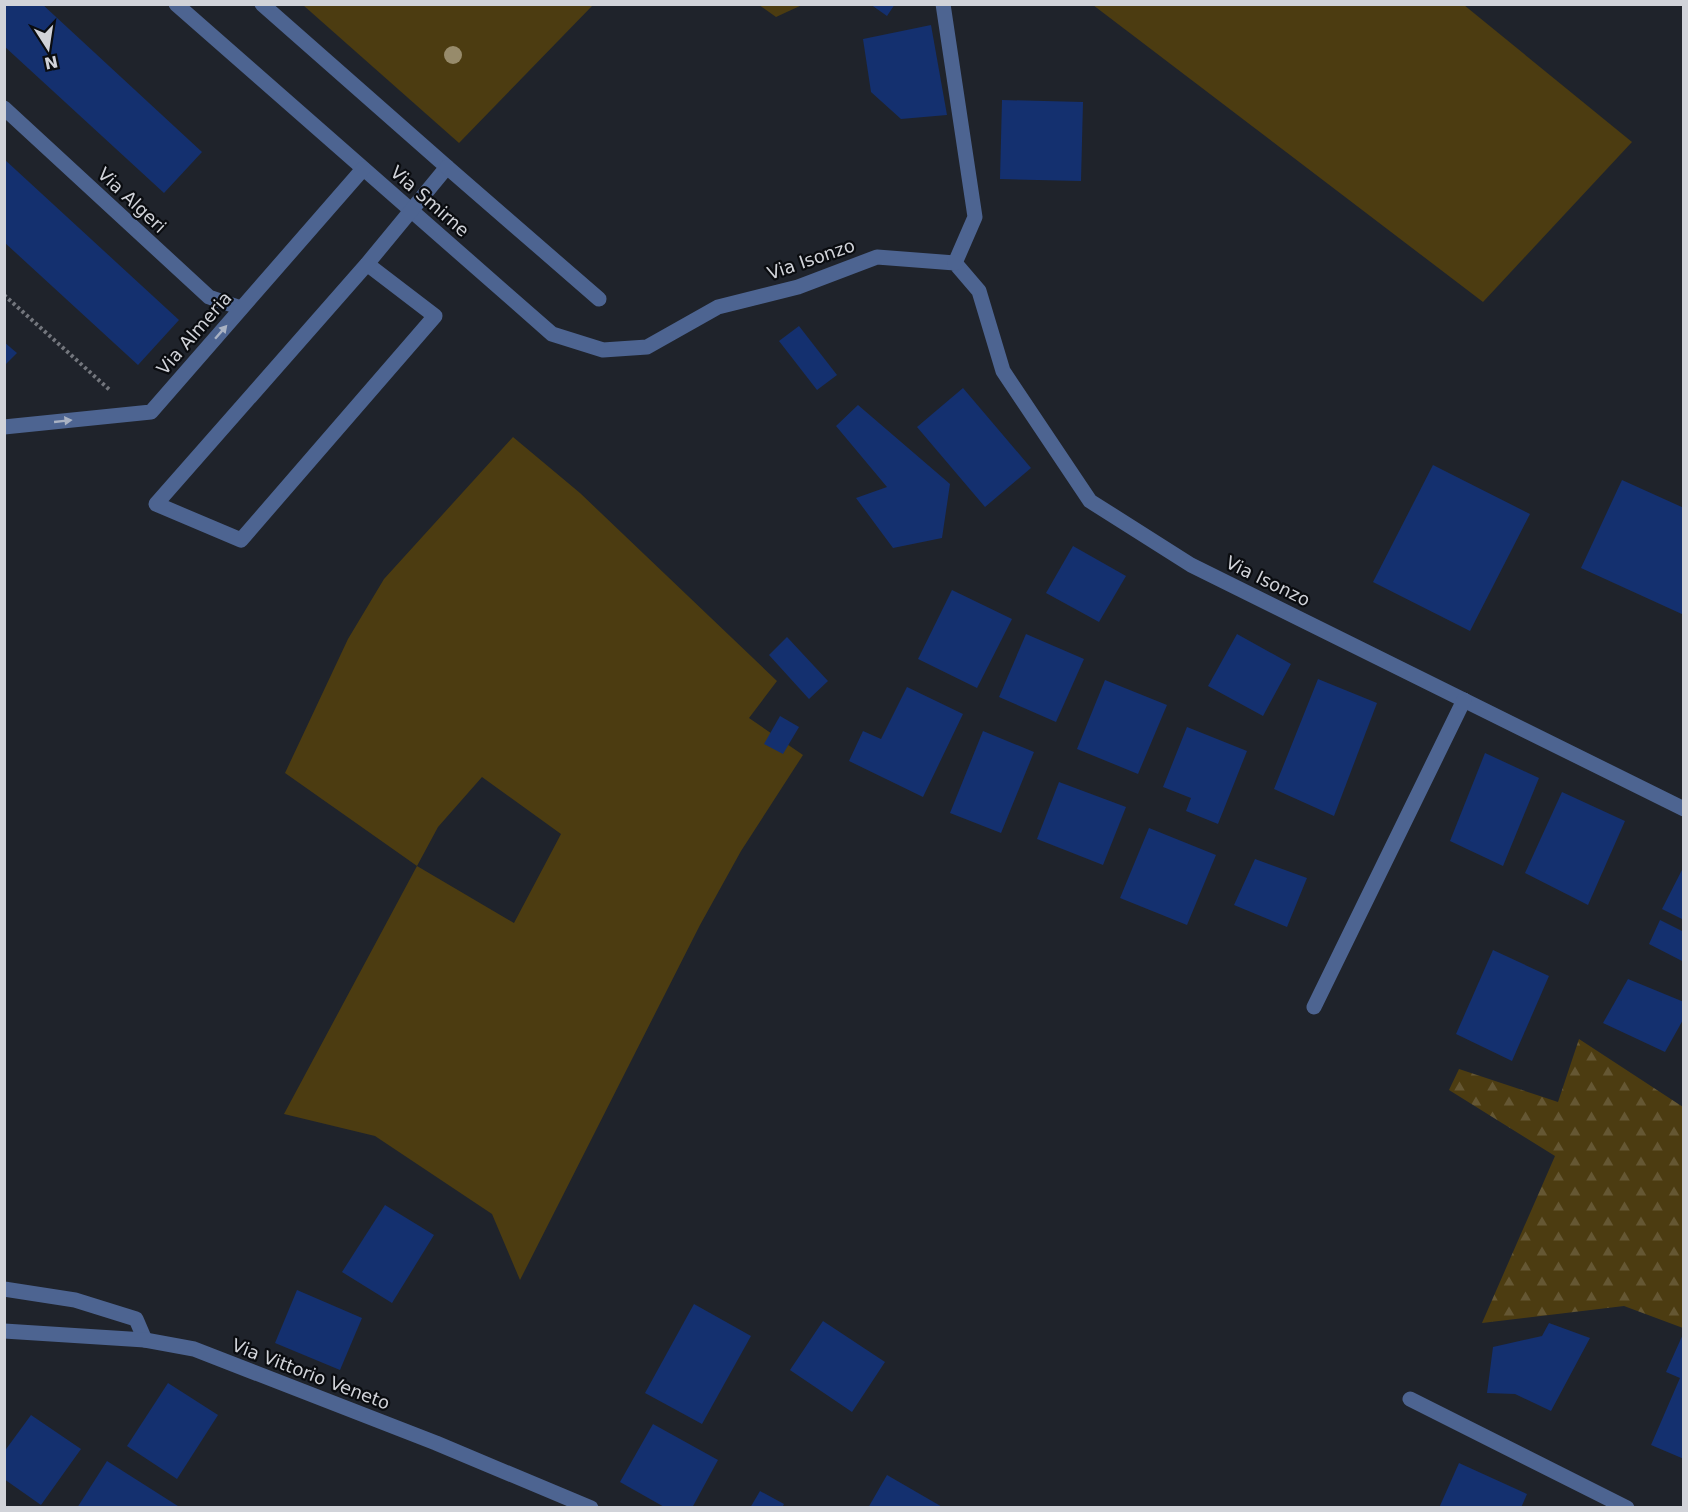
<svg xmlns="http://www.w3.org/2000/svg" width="1688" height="1512" font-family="'DejaVu Sans',sans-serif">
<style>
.grass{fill:#4c3c11;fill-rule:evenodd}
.forest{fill:url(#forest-firs)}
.building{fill:#14306f}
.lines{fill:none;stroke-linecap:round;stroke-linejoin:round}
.path{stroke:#73767d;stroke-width:4;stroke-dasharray:3 3;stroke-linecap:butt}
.minor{stroke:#4d6491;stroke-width:15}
.tree{fill:#978b6b}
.oneway{fill:#a9b2c3}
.labels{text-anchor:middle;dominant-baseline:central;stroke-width:4.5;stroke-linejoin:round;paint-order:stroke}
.street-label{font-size:18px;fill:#d1d3d9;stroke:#0a0c10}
</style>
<defs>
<pattern id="forest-firs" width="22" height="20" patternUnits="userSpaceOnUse" patternTransform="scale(1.5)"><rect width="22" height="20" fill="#4c3c11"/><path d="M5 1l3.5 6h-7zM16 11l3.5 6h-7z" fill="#655733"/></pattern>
</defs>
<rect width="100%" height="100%" fill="#1f232b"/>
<g class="grass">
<path d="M303,5H593L459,143Z"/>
<path d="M759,5H802L776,17Z"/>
<path d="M1093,5H1464L1632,142L1483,302Z"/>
<path d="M513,437L580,493L777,681L749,718L803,755L741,851L700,925L520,1280L492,1214L375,1136L284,1114L417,866L285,773L348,639L384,579ZM482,777L561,834L514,923L417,866L438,827Z"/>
</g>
<path class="forest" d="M1579,1039L1683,1107V1328L1624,1306L1482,1323L1555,1156L1449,1090L1459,1069L1558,1102Z"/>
<g class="building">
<path d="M4,4H42L202,152L164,193L4,46Z"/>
<path d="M870,4H895L887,16Z"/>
<path d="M931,25L947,115L901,119L871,92L863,39Z"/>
<path d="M1002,100L1083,102L1081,181L1000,179Z"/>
<path d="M4,159L179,320L138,365L4,242Z"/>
<path d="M799,326L837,375L817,390L779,341Z"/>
<path d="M4,342L17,353L4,366Z"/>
<path d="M963,388L1031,468L985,507L917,427Z"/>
<path d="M858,405L950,484L942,538L893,548L856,498L887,487L836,426Z"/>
<path d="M1433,465L1530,514L1470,631L1373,582Z"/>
<path d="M1622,480L1684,508V615L1581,568Z"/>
<path d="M1073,546L1126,576L1099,622L1046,593Z"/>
<path d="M952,590L1012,619L977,688L918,659Z"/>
<path d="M1026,634L1084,659L1056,722L999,697Z"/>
<path d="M1237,634L1291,664L1263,716L1208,686Z"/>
<path d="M787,637L828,681L809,699L769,655Z"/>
<path d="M1318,679L1377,703L1334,816L1274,789Z"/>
<path d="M1105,680L1167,705L1138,774L1077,749Z"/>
<path d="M907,687L963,714L923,797L849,761L863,731L881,739Z"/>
<path d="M780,716L799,727L783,754L764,744Z"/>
<path d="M1187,727L1247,751L1218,824L1186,811L1191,798L1163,787Z"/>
<path d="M983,731L1034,752L1001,833L950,813Z"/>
<path d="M1485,753L1539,778L1503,866L1450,841Z"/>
<path d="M1059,782L1126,807L1103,865L1037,839Z"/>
<path d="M1562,792L1625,821L1588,905L1525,873Z"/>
<path d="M1149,828L1216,855L1187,925L1120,898Z"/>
<path d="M1255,859L1307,878L1287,927L1234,905Z"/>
<path d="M1684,866V920L1662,909Z"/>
<path d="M1660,920L1684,932V962L1649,944Z"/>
<path d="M1493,950L1549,976L1512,1061L1456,1034Z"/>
<path d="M1628,979L1684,1002V1018L1665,1052L1603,1023Z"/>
<path d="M385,1205L434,1235L392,1303L342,1272Z"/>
<path d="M297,1290L362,1318L340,1370L275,1343Z"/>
<path d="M694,1304L751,1336L702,1424L645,1393Z"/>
<path d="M823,1321L885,1362L852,1412L790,1370Z"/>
<path d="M1549,1323L1590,1338L1551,1411L1515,1394L1487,1393L1493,1347L1542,1336Z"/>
<path d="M1684,1332V1459L1651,1445L1680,1378L1666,1372Z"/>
<path d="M168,1383L218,1415L177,1479L127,1446Z"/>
<path d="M31,1415L81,1449L41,1505L4,1479V1452Z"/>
<path d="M653,1424L718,1460L692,1508H666L620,1482Z"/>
<path d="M107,1461L181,1508H77Z"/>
<path d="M1459,1463L1527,1494L1521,1508H1439Z"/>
<path d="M887,1475L944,1508H868Z"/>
<path d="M760,1491L784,1504L782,1508H750Z"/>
</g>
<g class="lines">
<path class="path" d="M4,295L111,391"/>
<g class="minor">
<path d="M176,4L552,334L603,350L647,347L718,307L798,287L877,257L955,263L979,291L1003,371L1090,501L1191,565L1684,809"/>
<path d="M262,4L447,167L367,264L156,504L241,540L435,316L367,264"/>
<path d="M943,4L975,217L955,263"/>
<path d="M4,108L209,297L241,308"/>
<path d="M447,167L599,299"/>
<path d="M4,427L151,412L363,169"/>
<path d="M1314,1007L1464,700"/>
<path d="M4,1289L75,1300L136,1319L145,1340"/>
<path d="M4,1331L145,1340L194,1349L436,1443L591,1508"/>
<path d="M1410,1399L1627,1508"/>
</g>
</g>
<circle class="tree" cx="453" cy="55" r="9"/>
<defs><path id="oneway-solid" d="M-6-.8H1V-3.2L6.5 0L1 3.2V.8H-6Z" transform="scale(1.5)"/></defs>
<g class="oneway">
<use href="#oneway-solid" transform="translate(221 332) rotate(-49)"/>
<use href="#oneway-solid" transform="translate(63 421) rotate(-6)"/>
</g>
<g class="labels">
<g class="street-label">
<text transform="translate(132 200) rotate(43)">Via Algeri</text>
<text transform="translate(430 201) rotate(41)">Via Smirne</text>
<text transform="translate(811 259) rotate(-19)">Via Isonzo</text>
<text transform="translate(194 333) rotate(-49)">Via Almeria</text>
<text transform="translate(1268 581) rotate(26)">Via Isonzo</text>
<text transform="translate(311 1374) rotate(21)">Via Vittorio Veneto</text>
</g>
</g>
<rect width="1688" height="1512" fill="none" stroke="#d1d3d9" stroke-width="12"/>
<g transform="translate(48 48) rotate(168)" stroke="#0a0c10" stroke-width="4.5" paint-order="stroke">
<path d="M0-4.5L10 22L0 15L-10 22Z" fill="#d1d3d9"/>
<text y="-9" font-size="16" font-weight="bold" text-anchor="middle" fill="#d1d3d9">N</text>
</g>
</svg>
